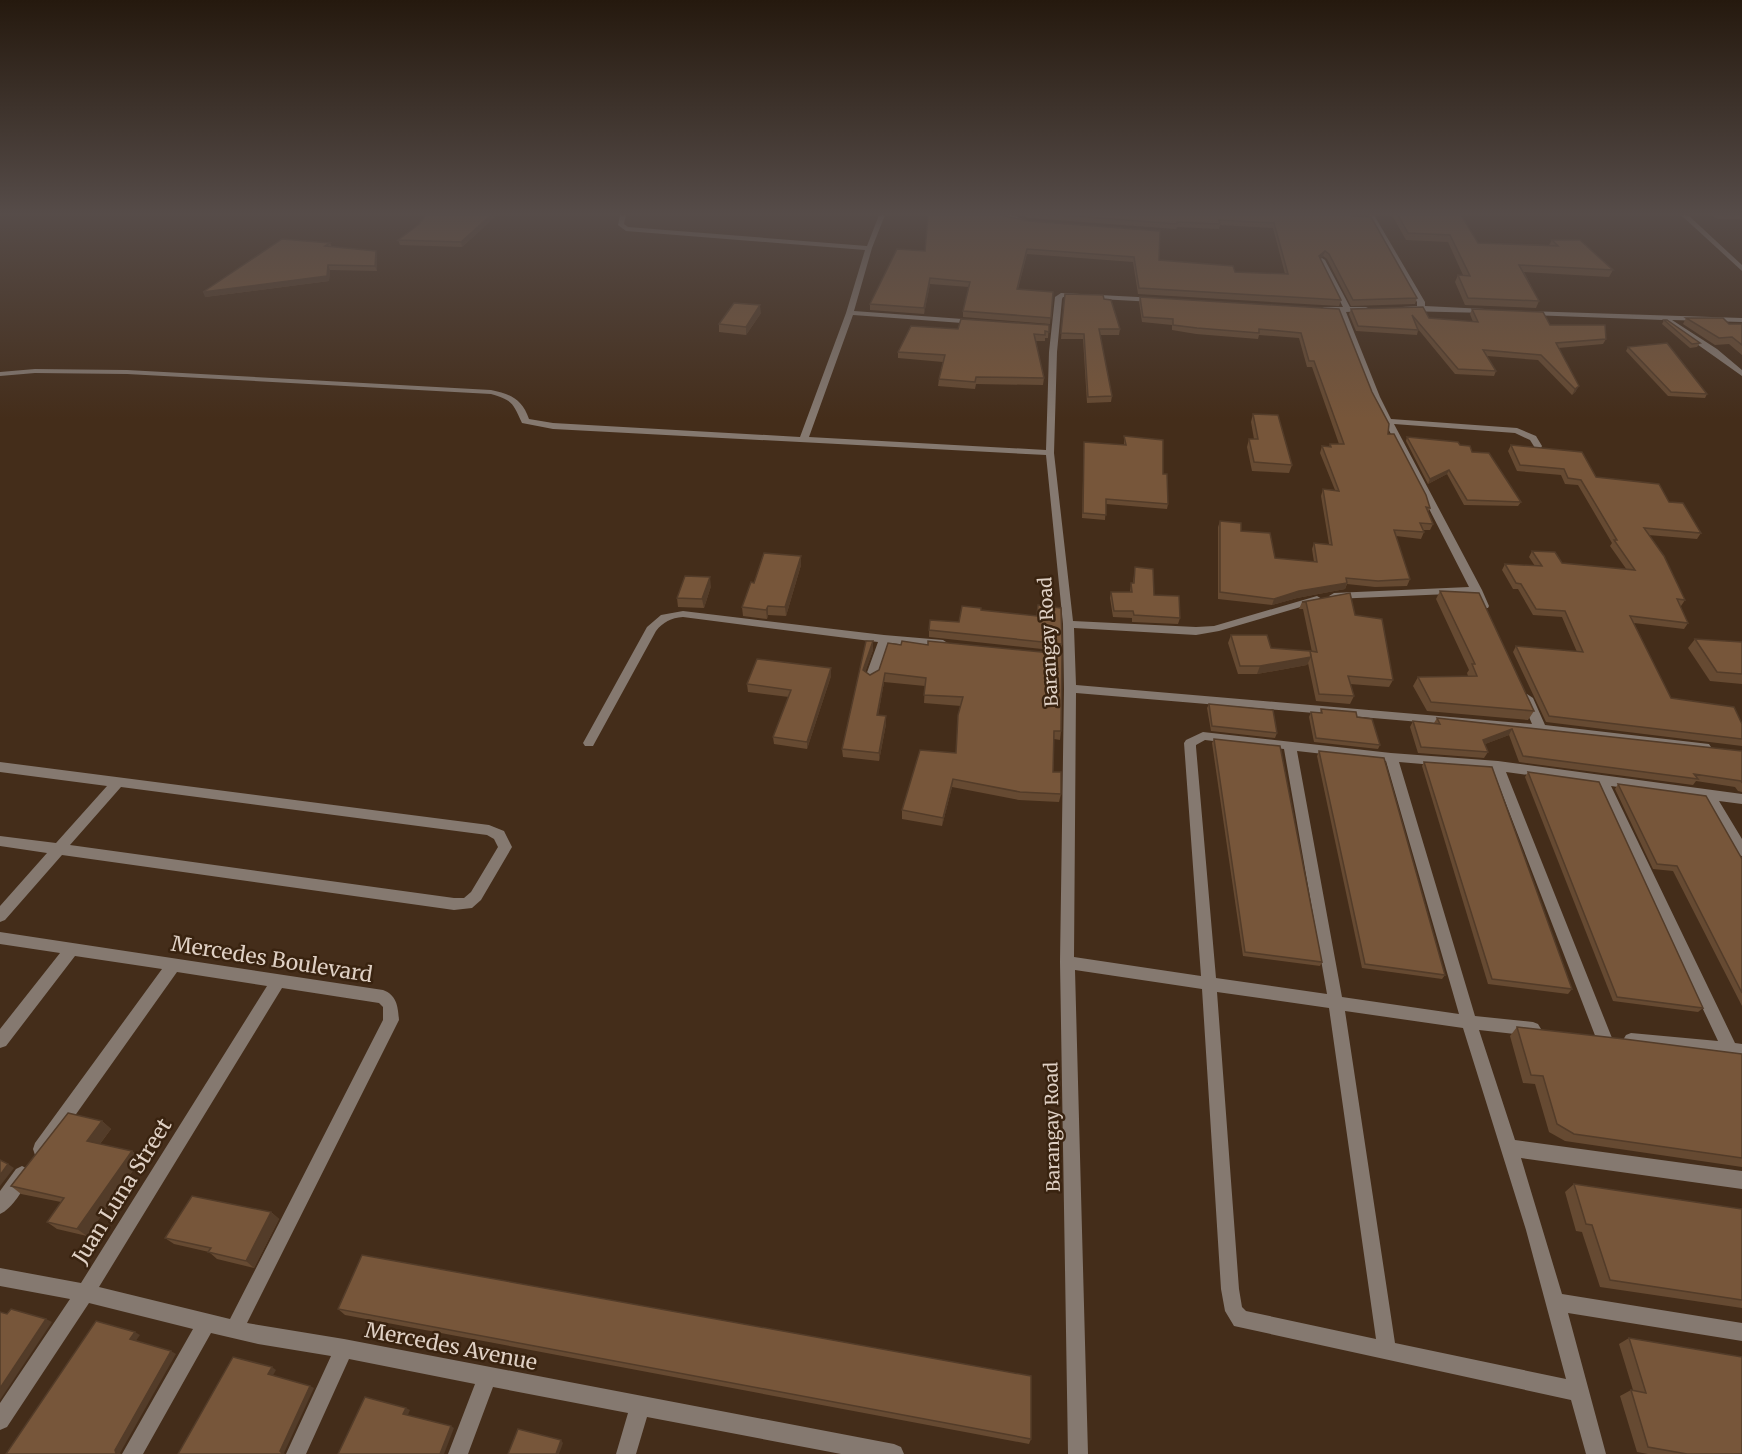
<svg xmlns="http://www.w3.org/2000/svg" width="1742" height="1454" font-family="Merriweather,serif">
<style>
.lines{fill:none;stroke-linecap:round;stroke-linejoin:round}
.minor{fill:#857970;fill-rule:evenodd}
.wall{fill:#664a32}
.shaded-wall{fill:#533c29}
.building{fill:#77563a;stroke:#533c29;stroke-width:1.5}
.labels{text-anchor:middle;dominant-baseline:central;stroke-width:5;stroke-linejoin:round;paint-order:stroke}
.street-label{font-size:18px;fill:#dfd0c4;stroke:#392310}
.near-street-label{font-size:21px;fill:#dfd0c4;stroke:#392310}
</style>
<rect width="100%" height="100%" fill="#442d1a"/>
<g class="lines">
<g class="minor">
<path d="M620,215H626L624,224L628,227L867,246L879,215H885L872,248L854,311L976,320L980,322L976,324L853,315L809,437L1046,450L1049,352L1055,297L1061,293L1157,298V302H1154L1063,297L1062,299L1057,352L1054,453L1073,621L1196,627L1214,626L1317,596L1322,599L1321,601L1219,631L1196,635L1074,628L1076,685L1532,724L1521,698L1527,694L1533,698L1545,725L1709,744L1711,747L1709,750L1705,751L1467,726L1076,693L1074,957L1201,976L1184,743L1186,740L1203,732L1391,753L1498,761L1742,794V804L1719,801L1742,839V856L1737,855L1704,799L1611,786L1735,1043L1742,1044V1058L1626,1045L1623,1040L1626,1035L1631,1033L1718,1041L1597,784L1506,772L1612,1038L1609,1043L1604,1045L1599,1043L1596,1038L1493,770L1399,762L1475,1016L1533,1022L1538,1024L1541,1029L1538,1034L1533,1036L1479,1030L1515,1140L1742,1171V1189L1521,1158L1562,1294L1742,1323V1341L1568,1313L1606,1454H1586L1571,1400L1234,1326L1225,1311L1221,1289L1202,989L1075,970L1088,1454H1068L1060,962L1064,689L1063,624L1046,455L553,429L522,423C513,404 513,400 491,394L127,374L35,373L0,376V372L35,369L127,370L491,390C511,394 522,399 529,419L553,423L800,437L846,313L865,250L626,231L618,225ZM1205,740L1284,749L1327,994L1216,978L1196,747V745ZM1297,751L1386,761L1459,1014L1342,997ZM1217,992L1329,1008L1376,1339L1246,1311L1242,1307L1239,1289ZM1345,1011L1463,1028L1526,1230L1566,1379L1395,1343Z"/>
<path d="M985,215H1011L1035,223L1032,225L1011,219Z"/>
<path d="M1368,215H1374L1425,302V306L1485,309H1488V313L1402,311V307L1417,306V302Z"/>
<path d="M1681,215H1688L1742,265V271Z"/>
<path d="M1322,258L1325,260L1350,307H1366L1370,309L1366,311L1346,312L1380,397L1391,419L1517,428L1536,436L1542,446L1541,448H1535L1530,440L1515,433L1394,424L1482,590L1489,606L1488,608H1480L1472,593L1334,599L1329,596L1334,593L1469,587L1372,397L1339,311H1324L1320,309L1324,307H1343L1319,260Z"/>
<path d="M1527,311L1742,318V322L1672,320L1717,349L1742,370V376L1663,320L1530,315L1526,313Z"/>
<path d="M683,611L884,635L943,640L949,644L943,648L888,643L877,678L871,682L865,678L878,642L683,617C671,618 663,622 656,631L593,746H585L583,743L647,627L661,615Z"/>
<path d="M0,762L489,825L504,831L512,847L481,900L472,908L454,910L62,855L5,920L0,922V906L47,853L0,846V836L56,843L107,786L0,772ZM121,787L487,835L494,839L498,847L471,892L464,898H454L70,845Z"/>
<path d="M0,932L383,990C397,995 398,1007 399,1020L247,1323L344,1339L894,1444L901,1447L904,1454H841L647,1417L636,1454H616L628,1413L493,1387L468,1454H448L475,1384L349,1359L306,1454H286L331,1356L258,1344L211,1333L143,1454H122L193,1329L89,1303L7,1427L0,1430V1403L70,1299L0,1286V1268L81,1283L267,986L177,972L47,1155L41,1157L35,1155L33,1149L35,1143L162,969L75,956L6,1046L0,1048V1029L60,953L0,944ZM282,988L379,1003L383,1007V1020L230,1319L99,1287Z"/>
<path d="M22,1166L28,1169L31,1175C25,1187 12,1209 0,1214V1191L16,1169Z"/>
</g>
</g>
<g class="wall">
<path d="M426,215H497L462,247L400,245L398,240L418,225Z"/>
<path d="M928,215L1159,260L1235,272L1285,274L1273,228L1220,225L1219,229L1177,227L1176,229L1029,218L1020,215H1352L1417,298L1415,304L1351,306L1327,259L1323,256L1320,259L1341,300L1339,306L1138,294L1133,262L1027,254L1018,289L1053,292L1050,324L963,317V311L969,287L930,284L924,314L870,310V304L925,251Z"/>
<path d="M1392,215H1461L1478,243L1549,245L1552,240L1613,270L1609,277L1524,272L1539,301L1536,308L1465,305L1455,282L1458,275H1463L1448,242L1406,240Z"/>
<path d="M1712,215H1742V219H1718Z"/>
<path d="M330,243L332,247L377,255V271L330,270L329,281L205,297Z"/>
<path d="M1065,294L1104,299L1120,329L1119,335H1100L1112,396L1111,402L1087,403L1083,339H1061Z"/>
<path d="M1140,297L1339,309L1388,434L1430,508L1428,512L1433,524L1430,530H1423L1424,532L1421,539L1396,536L1410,579L1407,586L1375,587L1347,584L1345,589L1297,598L1272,605L1218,599V527L1220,521L1241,531L1275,558L1314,562L1312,549L1314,543L1329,544L1321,496L1323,489L1335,490L1320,453L1322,446L1329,447L1330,444H1339L1312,367H1307L1299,338L1259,335L1258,339L1196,334L1172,330V325L1142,322L1139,302Z"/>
<path d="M1351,309L1429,318L1473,322L1470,314L1472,309L1550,325L1606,339L1603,344L1558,348L1576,391L1572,395L1538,360L1487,356L1496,371L1494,376L1455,374L1418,329V330L1417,335L1356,331L1349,314Z"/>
<path d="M761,313L746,335L719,332V324Z"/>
<path d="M1686,318L1729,324H1742V355L1729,344L1715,345L1683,324Z"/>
<path d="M1664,320L1700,343L1697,347L1690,348L1662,324Z"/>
<path d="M1049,325L1048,338H1045V341H1036L1044,378L1043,385L976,384L975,389L938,386L939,379L943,362L898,358V352L958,329Z"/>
<path d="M1628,347L1707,394L1705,398L1668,396L1626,351Z"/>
<path d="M1253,414L1292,465L1289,473L1252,471L1247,447L1249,439H1254L1251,422Z"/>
<path d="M1124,436L1163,474L1168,504L1167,509L1106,504L1105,520L1082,518L1084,442L1124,445Z"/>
<path d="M1407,437L1472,452L1521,502L1518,506L1464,505L1447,474L1428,484L1406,441Z"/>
<path d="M1511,445L1596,477L1669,502L1701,533L1697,539L1648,535L1685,600L1681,606H1680L1688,623L1684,629L1634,623L1671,698L1742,724V746L1546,722L1513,652L1516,646L1577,652L1562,617L1533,615L1518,589H1513L1502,570L1505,564L1535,566L1529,557L1532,551L1562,563L1627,570L1610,546L1612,543L1578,485L1565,484L1561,475L1517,471L1508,451Z"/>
<path d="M801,556V565L786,616L768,615L767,619L743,616L742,607Z"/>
<path d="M1135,567L1154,595L1180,618L1178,624L1132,622V618L1113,617L1110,598L1111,592H1130L1131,583H1133Z"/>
<path d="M711,586L704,608L678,607L677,598Z"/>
<path d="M1440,591L1534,711L1528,720L1427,711L1413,686L1418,677L1468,676L1467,673L1469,670L1436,599Z"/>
<path d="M1350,593L1355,615L1393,680L1389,687L1350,684L1354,696L1350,704L1316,701L1308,663L1307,665L1257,674H1238L1228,643L1231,635L1271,648L1312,652L1303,609H1299L1302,602Z"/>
<path d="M981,610L1062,644L1061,651L929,637V630L959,622Z"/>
<path d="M1695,639L1742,642V684L1710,681L1688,648Z"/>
<path d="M873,641V650L865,672L870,675L879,670L888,643L1061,731L1060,740L1054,739L1053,772L1061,794L1059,802L1019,800L952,787L942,826L902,819V810L956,753L961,706L924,703L925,686L884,682L878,715L886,724L879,761L843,757L842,749Z"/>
<path d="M831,668V676L807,749L774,744L773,737L789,697L748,692L747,684Z"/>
<path d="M1209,704L1277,733L1275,738L1211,731L1207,708Z"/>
<path d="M1321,709L1357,717L1380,745L1378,749L1314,742L1309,717L1311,712L1320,713Z"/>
<path d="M1437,718L1742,751V792L1738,791L1735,787L1696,781L1693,785L1519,762L1509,735L1485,744L1488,752L1484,758L1418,753L1410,727L1413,721L1434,723Z"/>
<path d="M1214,739L1322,962L1320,966L1243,956L1212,743Z"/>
<path d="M1319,751L1445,975L1442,979L1362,968L1317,756Z"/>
<path d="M1424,762L1572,989L1568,994L1488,984L1422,766Z"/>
<path d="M1528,772L1703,1008L1698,1012L1613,1001L1525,777Z"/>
<path d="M1618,784L1742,859V1006L1673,871L1653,869L1615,789Z"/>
<path d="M1517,1027L1742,1054V1167L1565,1141L1549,1132L1535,1084L1523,1083L1510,1036Z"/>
<path d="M102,1121L111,1129L100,1144L132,1151L141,1159L87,1236L57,1229L47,1222L61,1202L21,1194L11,1186Z"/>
<path d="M1574,1184L1742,1209V1308L1600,1287L1582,1232L1576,1231L1565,1192Z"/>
<path d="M271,1212L279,1219L254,1268L217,1259L209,1252L174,1244L165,1238Z"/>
<path d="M362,1255L1031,1439L1029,1444L345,1315L338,1309Z"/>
<path d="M1629,1338L1742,1454H1648L1637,1452L1620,1396L1631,1390H1633L1619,1344Z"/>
</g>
<g class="shaded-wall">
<path d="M491,215H497L462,247L461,242Z"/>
<path d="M376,251L377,255V271L375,266Z"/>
<path d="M1325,251L1323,256L1317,261L1319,256Z"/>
<path d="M328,265L330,270L329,281L205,297L203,292Z"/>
<path d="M930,278V284L924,314V308Z"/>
<path d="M760,305L761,313L746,335V327Z"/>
<path d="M1579,386L1576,391L1572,395L1575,389Z"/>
<path d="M1449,470L1447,474L1428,484L1430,479Z"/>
<path d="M801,556V565L786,616L785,607Z"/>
<path d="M710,577L711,586L704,608L702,599Z"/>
<path d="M1347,583L1345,589L1297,598L1272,605L1274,599L1299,591Z"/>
<path d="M768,606V615L767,619L766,610Z"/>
<path d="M873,641V650L863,679V670Z"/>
<path d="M1311,657L1307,665L1257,674L1260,666Z"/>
<path d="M831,668V676L807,749V742Z"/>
<path d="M885,673L884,682L877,723V715Z"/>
<path d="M886,716V724L879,761V753Z"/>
<path d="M1512,729L1509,735L1480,746L1483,740Z"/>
<path d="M953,779L952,787L942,826L943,818Z"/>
<path d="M102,1121L111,1129L96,1149L87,1141Z"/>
<path d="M132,1151L141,1159L87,1236L77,1229Z"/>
<path d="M8,1164L14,1168L0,1186V1175Z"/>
<path d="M271,1212L279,1219L254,1268L246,1261Z"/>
<path d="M46,1319L52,1322L0,1400V1388Z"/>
<path d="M135,1332L140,1335L135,1342L130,1339Z"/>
<path d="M171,1351L176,1354L120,1453L121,1454H116L115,1450Z"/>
<path d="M272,1367L276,1370L272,1377L268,1374Z"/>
<path d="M310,1386L314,1388L284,1453L285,1454H283L280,1451Z"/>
<path d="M406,1408L410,1410L407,1417L403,1414Z"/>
<path d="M451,1426L454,1428L444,1454H440Z"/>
<path d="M561,1440L563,1443L559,1454H556Z"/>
</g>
<g class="building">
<path d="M426,215H491L461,242L398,240L418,225Z"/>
<path d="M928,215H1000L1029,221L1160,231L1159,260L1233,266L1235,272L1288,274L1274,223L1219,220L1220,224L1177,222V224L1062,215H1352V216L1371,217L1417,298L1353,300L1329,254L1325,251L1319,256L1341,300L1139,288L1134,257L1027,249L1017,289L1053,292L1051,318L963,311L970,282L930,278L924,308L870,304L897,249L925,251Z"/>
<path d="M1398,215H1461L1478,243L1558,246L1552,240H1580L1613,270L1519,265L1539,301L1468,298L1458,275L1470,276L1450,235L1408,233Z"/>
<path d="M282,239L330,243L325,246L376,251L375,266L328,265L327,276L203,292Z"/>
<path d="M1065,294L1103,295L1104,299L1111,300L1120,329H1099L1112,396L1088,397L1084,334L1061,333Z"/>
<path d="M1140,297L1339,309L1372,392L1389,424L1388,434H1394L1426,495L1430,508L1426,507L1433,524L1420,523L1424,532L1394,530L1410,579L1378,581L1346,578L1347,583L1299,591L1274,599L1220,592V521L1241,523V531L1270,533L1275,558L1317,562L1314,543L1332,545L1323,489L1339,491L1322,446L1331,447L1330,444H1344L1314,361H1309L1301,333L1259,329V333L1197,328L1173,325V319L1143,317Z"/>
<path d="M734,303L760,305L746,327L719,324Z"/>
<path d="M1423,307L1429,318L1478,322L1472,309L1543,312L1550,325H1605L1606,339L1556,343L1579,386L1575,389L1541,355L1483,350L1496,371L1458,369L1412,315L1418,330L1358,326L1351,309Z"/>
<path d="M1686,318H1723L1729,324H1742V345L1732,337L1719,338Z"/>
<path d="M961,319L1049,325V332L1045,331V335L1034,334L1044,378L976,377L975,382L939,379L945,355L898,352L911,326L958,329Z"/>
<path d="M1664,320H1667L1700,343L1692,344Z"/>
<path d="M1667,343L1707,394L1671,392L1628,347Z"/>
<path d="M1253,414L1278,415L1292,465L1254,462L1249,439H1258Z"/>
<path d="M1124,436L1163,440V474H1167L1168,504L1106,499V515L1083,513L1084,442L1126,445Z"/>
<path d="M1407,437L1458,442L1460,445L1470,446L1472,452L1489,453L1521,502L1467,500L1449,470L1430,479Z"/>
<path d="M1511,445L1582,452L1596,477L1659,484L1669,502L1683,503L1701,533L1644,528L1664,556L1685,600L1677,599L1688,623L1630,616L1671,698L1734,707L1742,724V739L1549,716L1516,646L1583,652L1565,611L1536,609L1521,584L1516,583L1505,564L1542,566L1532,551L1555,552L1562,563L1635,570L1614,540H1617L1581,480L1568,478L1564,469L1520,465Z"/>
<path d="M764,553L801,556L785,607L768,606L766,610L742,607L751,582L754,583Z"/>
<path d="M1135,567L1153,569L1154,595L1179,596L1180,618L1134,615L1133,611H1114L1111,592H1132L1131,583H1134Z"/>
<path d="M685,576L710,577L702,599L677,598Z"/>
<path d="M1440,591L1479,593L1534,711L1431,702L1418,677L1477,676L1472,664H1475Z"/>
<path d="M1350,593L1355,615L1382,619L1393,680L1348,676L1354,696L1319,694L1310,651L1317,652L1306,602H1302Z"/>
<path d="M1038,605L1061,608L1062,644L929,630L930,620L959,622L962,606L981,608V610L1037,616Z"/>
<path d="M1231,635H1267L1271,648L1310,651L1311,657L1260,666H1240Z"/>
<path d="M1695,639L1742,642V674L1717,672Z"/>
<path d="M866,641H873L863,670L870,675L879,670L888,643L901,645L902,641L928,645V641L1062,654L1061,731H1054L1053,772H1061V794L1020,792L953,779L943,818L902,810L920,750L956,753L958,715L963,697L924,695L926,678L885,673L877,715L886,716L879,753L842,749Z"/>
<path d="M757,659L831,668L807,742L773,737L791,690L747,684Z"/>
<path d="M1209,704L1273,710L1277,733L1212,726Z"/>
<path d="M1321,709L1356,712L1357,717L1372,719L1380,745L1316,738L1311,712L1322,713Z"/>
<path d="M1437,718L1742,751V783L1741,781L1694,774L1698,779L1523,756L1512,729L1483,740L1488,752L1421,747L1413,721L1440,724Z"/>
<path d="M1214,739L1280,746L1322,962L1245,952Z"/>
<path d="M1319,751L1384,758L1445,975L1365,964Z"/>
<path d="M1424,762L1492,767L1572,989L1492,979Z"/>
<path d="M1528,772L1599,782L1703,1008L1617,997Z"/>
<path d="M1618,784L1706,796L1742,859V993L1677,866L1657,864Z"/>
<path d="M1517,1027L1624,1039L1742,1054V1158L1574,1134L1557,1124L1543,1076L1531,1075Z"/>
<path d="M68,1113L102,1121L87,1141L132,1151L77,1229L47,1222L64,1198L11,1186Z"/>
<path d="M0,1160L8,1164L0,1175Z"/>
<path d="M1574,1184L1742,1209V1300L1610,1280L1592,1225L1586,1224Z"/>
<path d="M192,1196L271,1212L246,1261L208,1252L211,1248L165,1238Z"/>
<path d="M362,1255L1031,1376V1439L338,1309Z"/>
<path d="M11,1309L46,1319L0,1388V1312L7,1314Z"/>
<path d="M96,1321L135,1332L130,1339L171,1351L115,1450L116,1454H6Z"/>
<path d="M1629,1338L1742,1357V1454H1687L1648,1447L1631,1390L1646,1393Z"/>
<path d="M233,1357L272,1367L268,1374L310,1386L280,1451L283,1454H178Z"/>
<path d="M365,1397L406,1408L403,1414L451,1426L440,1454H338Z"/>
<path d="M518,1429L561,1440L556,1454H508Z"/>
</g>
<linearGradient id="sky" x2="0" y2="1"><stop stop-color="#25190e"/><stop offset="0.51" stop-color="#564c49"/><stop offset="1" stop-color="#564c49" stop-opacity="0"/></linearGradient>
<rect width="1742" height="419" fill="url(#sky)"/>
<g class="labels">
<g class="street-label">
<text transform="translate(1048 642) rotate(-93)">Barangay Road</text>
<text transform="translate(1052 1127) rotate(-91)">Barangay Road</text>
</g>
<g class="near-street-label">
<text transform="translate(272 959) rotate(9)">Mercedes Boulevard</text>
<text transform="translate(122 1191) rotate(-58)">Juan Luna Street</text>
<text transform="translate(451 1346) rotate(11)">Mercedes Avenue</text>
</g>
</g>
</svg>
